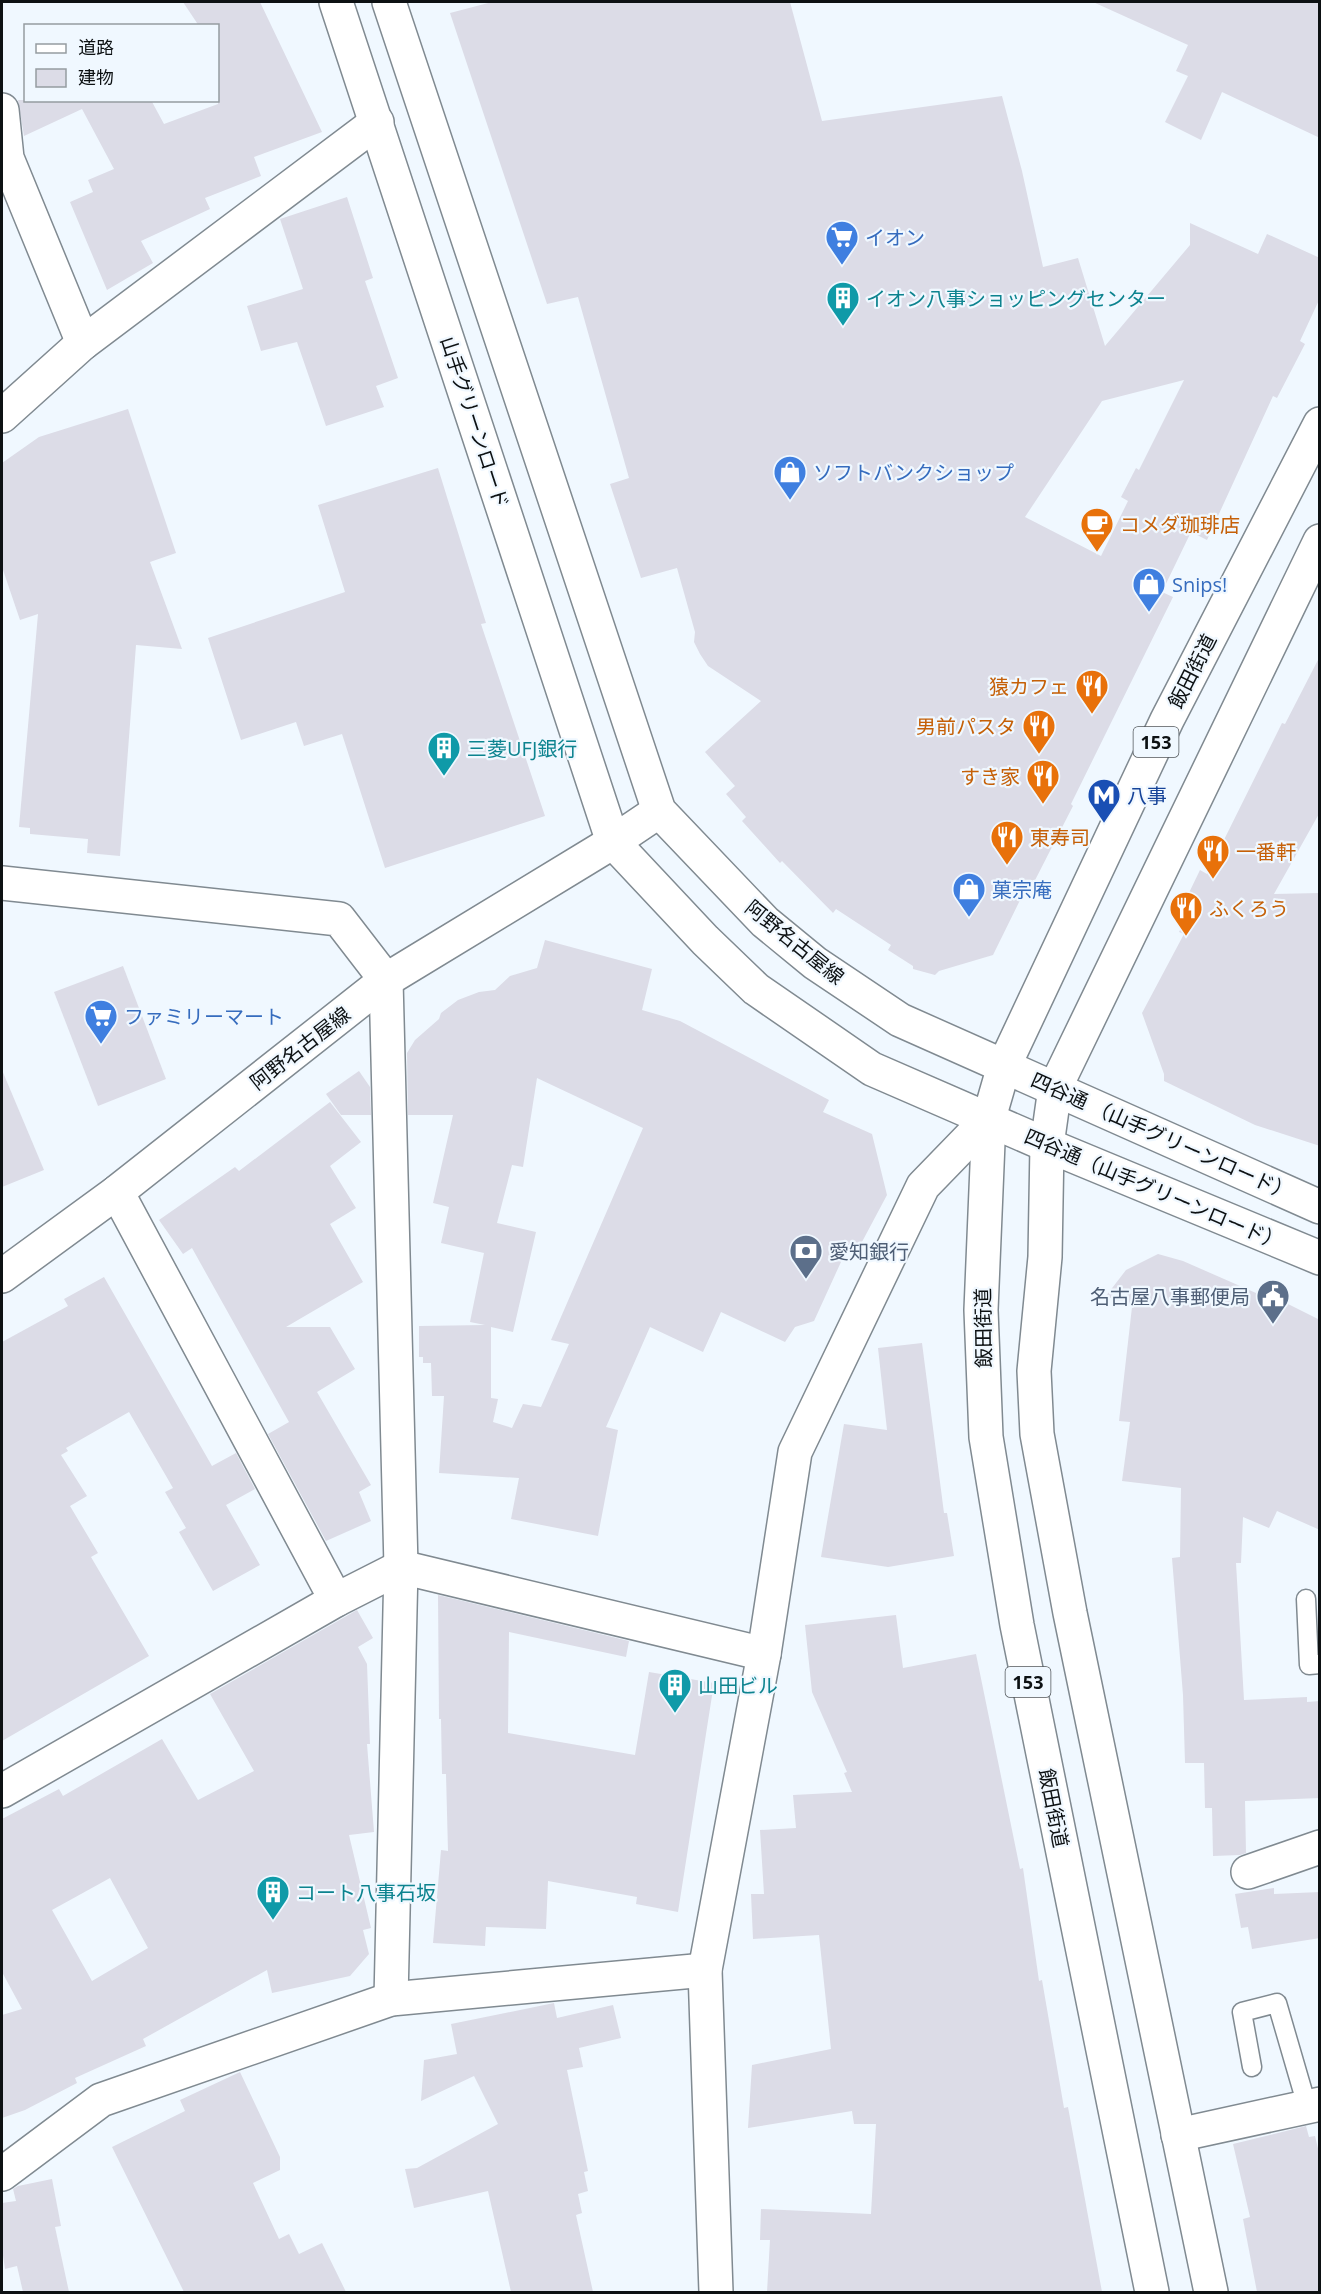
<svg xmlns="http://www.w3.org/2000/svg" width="1321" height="2294" font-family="'Open Sans','Noto Sans JP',sans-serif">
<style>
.building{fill:#dcdce7;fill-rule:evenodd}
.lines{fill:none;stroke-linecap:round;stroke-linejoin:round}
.lane-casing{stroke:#808a91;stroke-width:21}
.street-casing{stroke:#808a91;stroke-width:36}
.secondary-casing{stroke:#808a91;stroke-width:36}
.highway-casing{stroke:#808a91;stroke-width:36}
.lane{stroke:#fff;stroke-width:18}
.street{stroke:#fff;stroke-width:33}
.secondary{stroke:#fff;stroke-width:33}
.highway{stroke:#fff;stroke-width:33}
.labels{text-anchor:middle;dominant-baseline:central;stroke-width:4.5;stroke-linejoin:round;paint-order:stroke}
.shield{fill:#f0f8ff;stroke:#51565a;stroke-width:1.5}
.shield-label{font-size:18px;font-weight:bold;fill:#0d1113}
.shop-label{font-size:20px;fill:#366cbe;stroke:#f0f8ff;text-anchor:start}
.culture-label{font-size:20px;fill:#0d838f;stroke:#f0f8ff;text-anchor:start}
.street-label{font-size:20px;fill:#0d1113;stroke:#f0f8ff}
.food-label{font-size:20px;fill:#c56008;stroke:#f0f8ff;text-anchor:start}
.transit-label{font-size:20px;fill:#164399;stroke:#f0f8ff;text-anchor:start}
.service-label{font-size:20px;fill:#4e5e75;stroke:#f0f8ff;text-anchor:start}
</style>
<rect width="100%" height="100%" fill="#f0f8ff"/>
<g class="building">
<path d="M183,2H260L322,132L254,157L261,176L205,198L210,209L141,241L153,263L107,290L70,202L93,192L88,180L114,169L82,109L24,136L18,100H151L164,124L218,104V26H199Z"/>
<path d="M492,2H790L822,121L1002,96L1022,171L1043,267L1078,258L1105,346L1190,245V223L1258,254L1267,234L1320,258V298L1300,341L1305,344L1277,398L1273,396L1207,540L1191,532L1162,592L1173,597L1071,804L1073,806L1030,890L1026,888L993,955L939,971L935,975L913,969V966L888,950L891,945L836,909L833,913L782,861L780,863L742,821L746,817L726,794L735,786L705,752L761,701L708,666L700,654L694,642L695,632L677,568L641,578L610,484L629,478L578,297L547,304L450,13ZM1184,380L1139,470L1136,468L1121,497L1128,501L1101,556L1025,517L1102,401Z"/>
<path d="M1093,2H1320V138L1222,92L1201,140L1165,122L1188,76L1176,71L1188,45Z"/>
<path d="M347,197L373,278L365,281L398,378L376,386L384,407L326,426L297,342L261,351L247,306L303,289L280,219Z"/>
<path d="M128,409L176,553L150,562L182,649L136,645L120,856L87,853L88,839L30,834V828L19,827L38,614L20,620L2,567V463L39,437Z"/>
<path d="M438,468L486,623L481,624L545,816L385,868L342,734L304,746L296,722L241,740L208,638L345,592L318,505Z"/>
<path d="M1320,656V812L1274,894L1320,893V1146L1255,1125L1164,1081V1074L1142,1013L1184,934L1179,932L1193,905L1185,901L1200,870L1207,874L1282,723L1285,724Z"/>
<path d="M545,940L652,969L642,1010L680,1021L829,1100L823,1112L872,1134L887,1195L855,1255L846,1251L814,1321L795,1327L785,1342L721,1312L703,1352L650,1327L606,1427L618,1430L598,1536L511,1519L519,1478L439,1473L444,1396H432L431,1363H423V1357H419V1326L485,1325L470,1322L484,1253L441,1243L449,1207L433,1203L453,1115H408L407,1053L415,1040L439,1019L441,1013L458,1000L479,992L495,990L510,976L537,968ZM537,1078L643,1128L551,1340L569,1344L541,1407L523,1404L512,1428L493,1422L498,1399L491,1398V1327L513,1332L536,1232L497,1223L512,1165L523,1167Z"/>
<path d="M123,966L166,1079L98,1106L54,992Z"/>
<path d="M2,1070L44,1170L2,1187Z"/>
<path d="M359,1071L370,1087L371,1115H341L326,1094Z"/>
<path d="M330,1102L361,1142L330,1166L356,1208L330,1224L363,1282L286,1327H330L355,1369L317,1392L371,1485L359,1492L371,1521L326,1541L268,1434L289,1422L192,1248L183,1254L159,1220L235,1167L239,1171Z"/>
<path d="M1158,1254L1183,1261L1256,1293L1258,1289L1320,1320V1530L1277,1511L1269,1528L1243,1517L1241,1563H1236L1244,1700L1307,1697V1702L1320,1701V1798L1245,1801L1246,1853L1240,1855L1213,1856L1212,1808H1205L1204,1763H1185L1183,1695L1172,1558L1180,1557L1181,1488L1122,1481L1130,1422L1119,1421L1132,1307L1106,1296L1126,1270Z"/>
<path d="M104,1277L212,1466L236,1453L255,1489L226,1505L260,1565L213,1591L179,1532L186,1528L165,1492L173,1488L129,1412L66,1448L68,1451L61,1455L87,1496L70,1506L98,1553L91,1557L149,1656L2,1741V1342L68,1306L64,1299Z"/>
<path d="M922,1343L944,1513H947L954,1556L888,1567L821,1557L844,1424L887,1430L878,1348Z"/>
<path d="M438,1595L629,1641L626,1657L509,1632L508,1733L635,1755L649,1672L714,1683L678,1912L636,1904L637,1897L548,1881L546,1929L486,1927L485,1946L433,1943L441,1850L448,1851L446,1774H442L441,1719H439Z"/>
<path d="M357,1610L373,1638L358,1647L367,1664L370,1744H367L374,1832L349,1835L371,1928L363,1930L369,1954L350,1976L272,1993L267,1970L143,2039L146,2046L75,2078L77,2083L25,2110L2,2118V2015L22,2009L2,1972V1819L59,1789L63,1796L162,1739L198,1800L254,1771L210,1694ZM110,1878L148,1948L92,1981L52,1910Z"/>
<path d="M896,1615L903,1668L976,1654L1020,1869L1023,1868L1039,1981L1042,1980L1064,2108L1068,2107L1102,2292H767L770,2240H760L761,2209L871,2214L876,2124H854L852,2111L748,2128L752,2065L831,2049L819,1935L753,1939L751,1894H764L760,1830L796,1828L793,1795L852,1792L844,1773L847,1772L812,1692L805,1625Z"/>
<path d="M1274,1888V1894L1320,1892V1938L1252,1949L1248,1927L1241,1928L1235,1894Z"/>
<path d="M554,2003L557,2018L613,2005L621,2038L579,2048L583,2067L567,2070L588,2171L584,2172L588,2191L578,2194L582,2213L576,2215L593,2292H511L488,2191L414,2208L405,2169L417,2168L498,2124L474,2076L421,2101L424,2060L457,2054L451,2024Z"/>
<path d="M240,2072L280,2157V2170L253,2183L279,2239L289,2234L299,2254L322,2243L346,2292H184L112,2147L185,2111L180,2100Z"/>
<path d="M1306,2126L1309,2137L1315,2136L1320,2157V2292H1257L1243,2219L1250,2217L1233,2144Z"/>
<path d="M52,2179L61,2226L55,2227L69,2292H23L17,2266L5,2269L2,2249V2203L16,2201L13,2189L18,2186Z"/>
</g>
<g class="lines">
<g class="lane-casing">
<g id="lane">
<path d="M1306,1599L1309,1665L1320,1664"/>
<path d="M1252,2067L1242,2012L1277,2003L1307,2106"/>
</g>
</g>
<g class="street-casing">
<g id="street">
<path d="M2,110L7,158L83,343"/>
<path d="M2,416L83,343L377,122"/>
<path d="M386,980L401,1567L391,1999"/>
<path d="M117,1192L336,1600"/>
<path d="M2,1791L336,1600L401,1567L764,1654"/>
<path d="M1248,1872L1320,1847"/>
<path d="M1178,2135L1320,2104"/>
<path d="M2,2174L101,2100L391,1999L705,1970"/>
</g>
</g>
<g class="secondary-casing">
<g id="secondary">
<path d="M336,2L613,842L705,940L756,989L872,1069L1047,1145L1320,1258"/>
<path d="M389,2L659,811L765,922L815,963L900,1020L1320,1207"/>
<path d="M2,883L339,919L386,980"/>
<path d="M2,1276L117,1192L386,980L613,842L659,811"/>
<path d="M716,2292L705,1970L764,1654L795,1452L923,1186L989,1118"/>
</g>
</g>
<g class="highway-casing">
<g id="highway">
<path d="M1152,2292L1017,1625L986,1437L981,1310L989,1118L1004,1066L1167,720L1320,424"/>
<path d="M1211,2292L1070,1613L1037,1434L1034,1371L1045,1257L1047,1145L1055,1088L1320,541"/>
</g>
</g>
<use href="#lane" class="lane"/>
<use href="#street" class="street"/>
<use href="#secondary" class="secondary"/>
<use href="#highway" class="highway"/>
</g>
<defs>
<g id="supermarket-pin" transform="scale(1.725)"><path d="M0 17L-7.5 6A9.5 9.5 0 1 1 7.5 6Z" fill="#3f7fe0" stroke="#f0f8ff"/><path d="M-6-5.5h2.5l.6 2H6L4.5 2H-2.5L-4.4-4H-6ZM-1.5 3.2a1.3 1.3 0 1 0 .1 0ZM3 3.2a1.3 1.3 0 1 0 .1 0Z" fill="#fff"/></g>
<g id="building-pin" transform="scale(1.725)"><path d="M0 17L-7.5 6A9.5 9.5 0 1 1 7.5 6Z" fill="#0f9aa8" stroke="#f0f8ff"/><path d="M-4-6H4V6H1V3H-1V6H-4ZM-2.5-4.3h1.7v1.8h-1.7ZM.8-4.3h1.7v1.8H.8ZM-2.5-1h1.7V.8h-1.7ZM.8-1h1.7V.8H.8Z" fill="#fff"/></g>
<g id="shop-pin" transform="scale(1.725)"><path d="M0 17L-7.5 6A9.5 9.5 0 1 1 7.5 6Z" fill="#3f7fe0" stroke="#f0f8ff"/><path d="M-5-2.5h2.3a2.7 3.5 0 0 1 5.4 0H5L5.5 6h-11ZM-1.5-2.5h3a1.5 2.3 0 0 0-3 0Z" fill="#fff"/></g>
<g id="cafe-pin" transform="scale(1.725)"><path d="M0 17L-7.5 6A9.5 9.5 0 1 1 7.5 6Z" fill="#e8710a" stroke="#f0f8ff"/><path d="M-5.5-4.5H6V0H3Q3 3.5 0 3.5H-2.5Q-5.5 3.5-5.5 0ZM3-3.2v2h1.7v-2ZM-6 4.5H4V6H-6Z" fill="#fff"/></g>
<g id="restaurant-pin" transform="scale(1.725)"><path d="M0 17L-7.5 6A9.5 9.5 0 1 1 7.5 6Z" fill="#e8710a" stroke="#f0f8ff"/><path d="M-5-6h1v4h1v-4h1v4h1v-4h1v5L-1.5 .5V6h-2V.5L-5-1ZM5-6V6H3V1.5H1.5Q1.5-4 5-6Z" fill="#fff"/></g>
<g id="metro-pin" transform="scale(1.725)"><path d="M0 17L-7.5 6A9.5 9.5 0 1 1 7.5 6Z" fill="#1a4fb4" stroke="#f0f8ff"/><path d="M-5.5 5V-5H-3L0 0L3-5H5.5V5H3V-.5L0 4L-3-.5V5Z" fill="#fff"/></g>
<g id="bank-pin" transform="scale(1.725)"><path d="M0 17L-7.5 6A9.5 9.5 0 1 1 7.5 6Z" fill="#5c6f8a" stroke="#f0f8ff"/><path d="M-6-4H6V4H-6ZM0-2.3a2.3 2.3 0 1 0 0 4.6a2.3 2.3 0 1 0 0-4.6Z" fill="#fff"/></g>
<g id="civic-pin" transform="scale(1.725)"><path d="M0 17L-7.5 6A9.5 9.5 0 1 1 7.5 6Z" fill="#5c6f8a" stroke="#f0f8ff"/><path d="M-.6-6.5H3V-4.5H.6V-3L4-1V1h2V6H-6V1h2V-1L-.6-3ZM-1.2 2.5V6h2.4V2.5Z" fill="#fff"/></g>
</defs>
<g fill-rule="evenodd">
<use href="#supermarket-pin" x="842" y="237"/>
<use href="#building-pin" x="843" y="298"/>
<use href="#shop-pin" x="790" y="472"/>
<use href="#cafe-pin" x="1097" y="524"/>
<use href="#shop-pin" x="1149" y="584"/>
<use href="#restaurant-pin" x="1092" y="686"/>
<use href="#restaurant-pin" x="1039" y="726"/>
<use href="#building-pin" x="444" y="748"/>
<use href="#restaurant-pin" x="1043" y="776"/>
<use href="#metro-pin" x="1104" y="795"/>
<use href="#restaurant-pin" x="1007" y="837"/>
<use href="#restaurant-pin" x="1213" y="851"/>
<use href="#shop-pin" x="969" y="889"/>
<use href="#restaurant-pin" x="1186" y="908"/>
<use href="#supermarket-pin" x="101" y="1016"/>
<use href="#bank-pin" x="806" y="1251"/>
<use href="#civic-pin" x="1273" y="1296"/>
<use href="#building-pin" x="675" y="1685"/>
<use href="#building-pin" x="273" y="1892"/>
</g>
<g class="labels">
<g class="shield">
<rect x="1133.5" y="727" width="45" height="30" rx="4.5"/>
<rect x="1005.5" y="1667" width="45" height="30" rx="4.5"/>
</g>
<g class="shield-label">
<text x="1156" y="742">153</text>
<text x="1028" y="1682">153</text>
</g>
<g class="shop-label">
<text x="865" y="237">イオン</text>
<text x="813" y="472">ソフトバンクショップ</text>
<text x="1172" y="584">Snips!</text>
<text x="992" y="889">菓宗庵</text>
<text x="124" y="1016">ファミリーマート</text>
</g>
<g class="culture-label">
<text x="866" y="298">イオン八事ショッピングセンター</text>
<text x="467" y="748">三菱UFJ銀行</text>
<text x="698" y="1685">山田ビル</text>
<text x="296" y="1892">コート八事石坂</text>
</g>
<g class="street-label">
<text transform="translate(475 422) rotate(72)">山手グリーンロード</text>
<text transform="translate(1192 671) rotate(-63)">飯田街道</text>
<text transform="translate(795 942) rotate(39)">阿野名古屋線</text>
<text transform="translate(300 1048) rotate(-38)">阿野名古屋線</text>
<text transform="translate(1162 1136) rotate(24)">四谷通 （山手グリーンロード）</text>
<text transform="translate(1154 1189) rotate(23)">四谷通（山手グリーンロード）</text>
<text transform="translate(983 1328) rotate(-91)">飯田街道</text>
<text transform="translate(1054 1808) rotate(79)">飯田街道</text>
</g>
<g class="food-label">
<text x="1120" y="524">コメダ珈琲店</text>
<text x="1069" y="686" text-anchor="end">猿カフェ</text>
<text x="1016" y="726" text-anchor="end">男前パスタ</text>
<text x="1020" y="776" text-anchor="end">すき家</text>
<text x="1030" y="837">東寿司</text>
<text x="1236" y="851">一番軒</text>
<text x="1209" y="908">ふくろう</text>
</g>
<g class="transit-label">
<text x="1127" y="795">八事</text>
</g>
<g class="service-label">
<text x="829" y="1251">愛知銀行</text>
<text x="1250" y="1296" text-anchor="end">名古屋八事郵便局</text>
</g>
</g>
<rect width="1321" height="2294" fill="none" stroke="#0d1113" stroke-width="6"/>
<rect x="24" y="24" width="195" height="78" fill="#f0f8ff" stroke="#959ca1" stroke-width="1.5"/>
<rect x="36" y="44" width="30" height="9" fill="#ffffff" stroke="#959ca1" stroke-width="1.5"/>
<text x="78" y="54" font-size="18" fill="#0d1113">道路</text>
<rect x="36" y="69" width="30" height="18" fill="#dcdce7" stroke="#959ca1" stroke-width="1.5"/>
<text x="78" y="84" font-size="18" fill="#0d1113">建物</text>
</svg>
